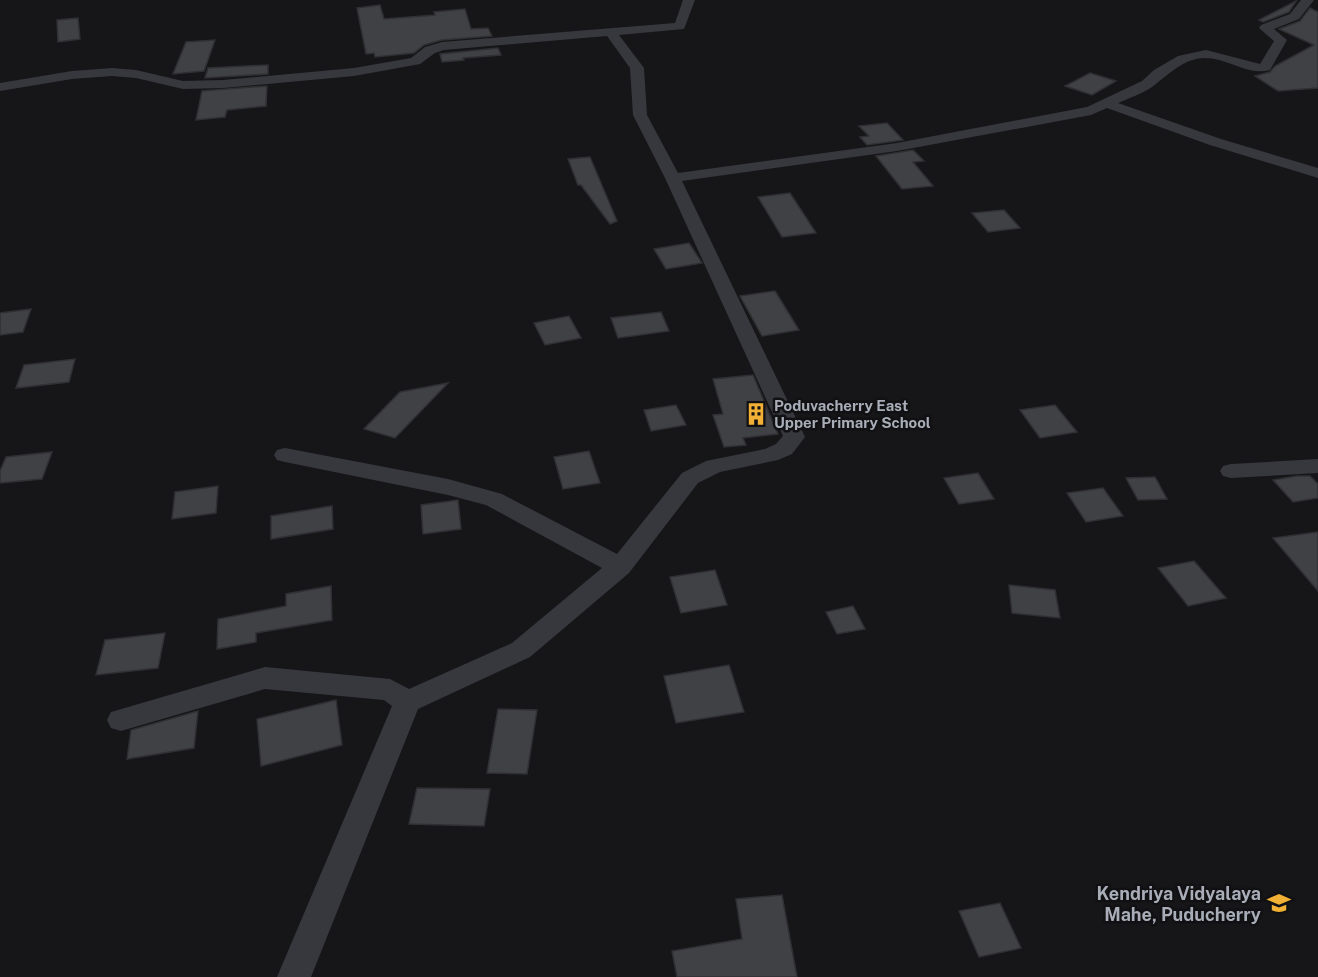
<svg xmlns="http://www.w3.org/2000/svg" width="1318" height="977" font-family="'Public Sans',sans-serif">
<style>
.building{fill:#404145;stroke:#303034;stroke-width:1.5}
.lines{fill:none;stroke-linecap:round;stroke-linejoin:round}
.minor{fill:#37383d;fill-rule:evenodd}
.labels{text-anchor:middle;dominant-baseline:central;stroke-width:5;stroke-linejoin:round;paint-order:stroke}
.poi-label{font-size:15px;font-weight:bold;fill:#a8adb8;stroke:#111113;text-anchor:start}
.near-poi-label{font-size:18px;font-weight:bold;fill:#a8adb8;stroke:#111113;text-anchor:end}
</style>
<rect width="100%" height="100%" fill="#161618"/>
<g class="building">
<path d="M1296,1L1289,12L1263,22L1259,20Z"/>
<path d="M380,5L384,19L435,15L434,12L465,9L471,29L488,28L492,36L442,40L424,45L414,53L375,57L374,53L366,54L357,8Z"/>
<path d="M1310,8L1318,12V88L1278,91L1255,76L1270,72L1275,66L1314,45L1279,29L1300,21Z"/>
<path d="M78,18L80,39L58,42L57,20Z"/>
<path d="M215,40L204,71L173,74L186,42Z"/>
<path d="M498,48L501,55L463,58L464,60L442,62L440,54Z"/>
<path d="M268,65V74L205,78L208,68Z"/>
<path d="M1090,73L1116,81L1092,95L1065,86Z"/>
<path d="M267,86L266,106L227,110L225,117L196,120L202,91Z"/>
<path d="M887,123L903,140L867,145L860,137L869,136L859,126Z"/>
<path d="M913,150L924,161L913,162L933,186L902,189L876,156Z"/>
<path d="M590,157L617,221L610,224L581,185H578L568,159Z"/>
<path d="M790,193L816,233L782,237L758,197Z"/>
<path d="M1004,210L1020,228L988,232L972,213Z"/>
<path d="M689,243L702,263L666,269L654,249Z"/>
<path d="M775,291L799,330L762,336L740,296Z"/>
<path d="M31,309L23,332L0,335V313Z"/>
<path d="M661,312L669,331L618,338L611,318Z"/>
<path d="M569,316L581,338L545,345L534,323Z"/>
<path d="M75,359L69,382L16,388L24,365Z"/>
<path d="M753,375L778,434L743,438L746,445L724,447L713,415L723,414L713,379Z"/>
<path d="M448,383L395,438L364,429L400,392Z"/>
<path d="M676,405L686,425L651,431L644,410Z"/>
<path d="M1055,405L1077,432L1040,438L1020,410Z"/>
<path d="M589,451L600,483L563,489L554,457Z"/>
<path d="M52,452L42,479L0,483V471L6,457Z"/>
<path d="M978,473L994,499L959,504L944,478Z"/>
<path d="M1297,476H1310L1318,484V498L1293,502L1273,480Z"/>
<path d="M1155,477L1167,499L1138,500L1126,478Z"/>
<path d="M218,486L216,513L172,519L175,492Z"/>
<path d="M1103,488L1123,516L1086,522L1067,493Z"/>
<path d="M458,500L461,529L423,534L421,505Z"/>
<path d="M332,506L333,529L271,539V516Z"/>
<path d="M1318,532V591L1273,538Z"/>
<path d="M1194,561L1226,598L1188,606L1158,568Z"/>
<path d="M715,570L727,605L681,613L670,577Z"/>
<path d="M1009,585L1055,590L1060,618L1012,613Z"/>
<path d="M331,586L332,620L256,633V642L217,649L218,619L286,606V594Z"/>
<path d="M853,606L865,629L837,634L826,612Z"/>
<path d="M165,633L158,668L96,675L105,640Z"/>
<path d="M729,665L744,712L676,723L664,676Z"/>
<path d="M336,700L342,745L261,766L257,719Z"/>
<path d="M498,709L537,710L527,774L487,773Z"/>
<path d="M198,711L194,748L127,759L131,730Z"/>
<path d="M417,788L490,789L484,826L409,824Z"/>
<path d="M782,895L797,977H677L672,951L742,939L736,899Z"/>
<path d="M1000,903L1021,948L979,957L959,911Z"/>
</g>
<g class="lines">
<g class="minor">
<path d="M683,0H695L684,29L619,35L644,68L647,115L678,173L897,143L1087,107L1142,81L1154,70L1178,56L1206,50L1260,64L1274,41L1259,28L1261,25L1290,14L1301,0H1314L1299,19L1274,29L1287,40L1270,70C1247,76 1228,58 1205,58C1184,58 1168,75 1152,87C1142,94 1129,98 1118,103L1221,139L1318,168V178L1210,145L1107,108L1091,115L897,151L682,181L805,437L792,454L778,460L720,472L698,483L629,573L530,657L418,709L311,977H277L392,706L384,700L265,689L121,731L111,728L107,720L111,712L265,667L390,679L409,689L512,643L602,568L486,505L448,495L285,462L277,460L274,455L277,450L285,448L448,479L502,494L617,554L682,473L706,461L765,449L776,444L783,436L665,178L633,115L630,68L607,36L444,50L435,53L420,64L354,76L223,88L183,89L136,78L112,76L72,79L0,91V83L72,71L112,68L136,70L183,81L223,80L354,68L411,58L425,47L442,42L675,23Z"/>
<path d="M1318,459V473L1231,478L1223,476L1220,471L1223,466L1231,464Z"/>
</g>
</g>
<defs>
<g id="building-bare" transform="scale(1.8)"><path d="M-4-6H4V6H1V3H-1V6H-4ZM-2.5-4.3h1.7v1.8h-1.7ZM.8-4.3h1.7v1.8H.8ZM-2.5-1h1.7V.8h-1.7ZM.8-1h1.7V.8H.8Z" fill="#f2b134" stroke="#111113" stroke-width="2.5" paint-order="stroke"/></g>
<g id="school-bare" transform="scale(1.8)"><path d="M0-5L7-2L0 1L-7-2ZM-4 1L0 2.5L4 1V4Q0 6-4 4Z" fill="#f2b134" stroke="#111113" stroke-width="2.5" paint-order="stroke"/></g>
</defs>
<g fill-rule="evenodd">
<use href="#building-bare" x="756" y="414"/>
<use href="#school-bare" x="1279" y="903"/>
</g>
<g class="labels">
<g class="poi-label">
<text x="774" y="405">Poduvacherry East<tspan x="774" dy="17">Upper Primary School</tspan></text>
</g>
<g class="near-poi-label">
<text x="1261" y="893">Kendriya Vidyalaya<tspan x="1261" dy="21">Mahe, Puducherry</tspan></text>
</g>
</g>
</svg>
